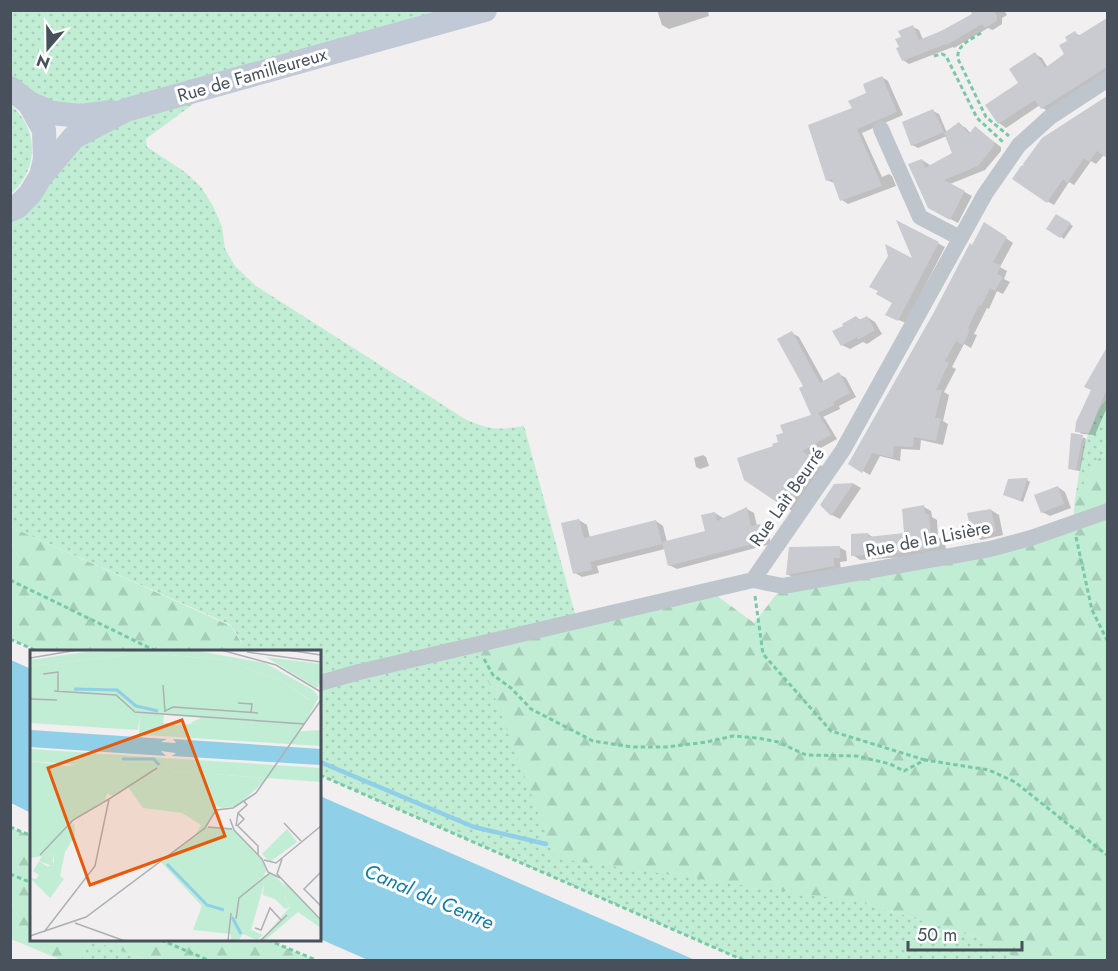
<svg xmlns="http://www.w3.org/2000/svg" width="1118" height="971" font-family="Jost,sans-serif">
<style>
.green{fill:url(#green-dots)}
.forest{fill:url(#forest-firs)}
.water{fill:#8fcfe7}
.shadow{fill:#0003}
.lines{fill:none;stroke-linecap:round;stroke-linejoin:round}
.stream{stroke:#8fcfe7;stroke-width:4.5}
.building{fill:#c9cbd1}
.path{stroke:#79c9a6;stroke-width:3;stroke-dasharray:4.5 3;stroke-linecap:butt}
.street{stroke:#bec5cd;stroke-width:16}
.secondary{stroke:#c0c9d5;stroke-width:24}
.labels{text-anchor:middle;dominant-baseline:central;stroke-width:6;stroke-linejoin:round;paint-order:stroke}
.street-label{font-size:18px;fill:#48515b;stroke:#fff}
.water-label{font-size:20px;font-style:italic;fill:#147ca2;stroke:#fff}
.inset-river{fill:none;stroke:#8fcfe7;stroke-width:3}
.inset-road{fill:none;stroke:#adb0b4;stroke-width:1.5}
.view{fill:#e8590c;fill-opacity:0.15;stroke:#e8590c;stroke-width:3}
.inset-edge{fill:none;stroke:#48515b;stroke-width:3}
</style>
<defs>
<pattern id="green-dots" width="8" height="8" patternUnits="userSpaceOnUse" patternTransform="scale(1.5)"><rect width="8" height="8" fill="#c0edd4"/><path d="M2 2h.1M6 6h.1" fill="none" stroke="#a6cdb8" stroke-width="1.8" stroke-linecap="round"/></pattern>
<pattern id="forest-firs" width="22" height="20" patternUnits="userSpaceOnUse" patternTransform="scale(1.5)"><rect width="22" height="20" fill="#c0edd4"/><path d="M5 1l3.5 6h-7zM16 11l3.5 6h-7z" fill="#a6cdb8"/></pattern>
</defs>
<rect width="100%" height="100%" fill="#f1efef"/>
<g class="green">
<path d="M11,11H485L220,84L146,139L147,147L185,172L201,187L213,206L222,227L225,249L235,266L256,286L465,419C489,430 498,430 524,426L577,621L860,902L976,937L1020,960H743L320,775V652L241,651L242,643L231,625L11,527L10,225L17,207L81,116L11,88Z"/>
<path d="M11,105C39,130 39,168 11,194Z"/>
<path d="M1107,399V451L1098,459L1075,499L1083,448L1097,411Z"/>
<path d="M91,940L147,960H80Z"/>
</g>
<g class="forest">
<path d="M1107,451V960H1020L976,937L860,902L555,858L475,645L709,590L754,623L783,586L1073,524L1075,499L1098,459Z"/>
<path d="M11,527L231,626L242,644L241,651H39L11,639Z"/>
<path d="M10,827L31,836L32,940H268L312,959L311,960H147L91,940L80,960H61L11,939Z"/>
</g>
<g class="water">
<path d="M11,660L31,669V813L11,803Z"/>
<path d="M320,796L695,960H368L320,939Z"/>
</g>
<g class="shadow">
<path d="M657,10H708L709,16L669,29L662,25Z"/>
<path d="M972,10H1004L1007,15L1002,18V24L993,30L988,28L954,48L953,47L909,64L903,60V38L913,27L919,30L923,40L942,32L974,15Z"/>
<path d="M1108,20V75L1050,112L1042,108L1040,105L1006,128L999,123L1035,54L1042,58L1048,68L1066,54L1069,41L1075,33L1081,36Z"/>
<path d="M882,77L888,81L903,115L862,133L882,177L889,174L892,176L896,186L848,204L842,200L834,183L827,180L854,109Z"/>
<path d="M1108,97V150L1096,164L1091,161L1074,185L1069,182L1054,205L1047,201L1029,170L1102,100Z"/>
<path d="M933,111L939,114L947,133L959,124L966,128L971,134L975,128L1001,147V151L985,170L950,184L972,196L958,223L937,212L922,160L930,165V167L954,153L947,136L918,148L912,145Z"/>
<path d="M1057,216L1073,226L1064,239L1048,228Z"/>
<path d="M899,223L945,247L906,323L894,318L915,261Z"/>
<path d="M991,228L1013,243L1000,267L1007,271L1004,279L1010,282L1003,294L997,291L989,309L987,308L974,334L977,335L971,348L964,344L952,367L956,369L944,392L949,395L943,421L948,424L943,445L921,440L920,450L901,449L900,461L880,456L870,475L850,464L973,247Z"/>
<path d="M856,317L861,320L867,317L875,322L882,334L867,344L863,342L850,349L842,345Z"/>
<path d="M792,333L799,337L824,382L839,374L846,378L856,397L839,406L840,409L823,417L825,419L837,439L808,455L824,468L794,512L787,508L774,447L813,416Z"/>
<path d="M1101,361L1108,365V405L1095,435L1082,434L1077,431Z"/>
<path d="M1083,437L1086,439L1080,471L1073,470L1070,468Z"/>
<path d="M703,455L706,457L709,466L700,469L696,467L694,458Z"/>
<path d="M1027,480L1030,482L1023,502L1008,496L1009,481Z"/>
<path d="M854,484L861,488L840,519L832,515L822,505L835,485Z"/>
<path d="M1058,487L1065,492L1071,508L1050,516L1042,512Z"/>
<path d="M924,507L931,511L932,517L937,520L938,537L945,541L946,551L920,556L860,560L853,555L868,534L874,538L906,535Z"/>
<path d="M747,509L754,513L757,526L760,525L768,530L771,544L677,569L669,565L665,549L597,566L599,573L582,577L575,573L579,520L587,525L590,538L656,521L663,526L667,542L707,532L715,513L723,518V520Z"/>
<path d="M991,510L999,515L1003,535L981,540L973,535Z"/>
<path d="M839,547L846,551L847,561L840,562L841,570L794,578L787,574Z"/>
</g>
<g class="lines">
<path class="stream" d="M320,762L474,827L546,844"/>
</g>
<g class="building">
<path d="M970,10H993L997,16V21L985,28L982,24L947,45L946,44L902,61L896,48L899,47L895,39L901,37L898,31L913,25L919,40L941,31L972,14Z"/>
<path d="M1107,18V67L1041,109L1035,100L998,124L985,105L1018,83L1009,69L1035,52L1045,68L1064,54L1059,45L1067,41L1065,37L1075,31L1078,36Z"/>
<path d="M882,76L897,112L857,129L882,186L840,201L832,179L826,181L808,125L852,108L848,101L866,93L863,84Z"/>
<path d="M1107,96V158L1097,151L1089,162L1084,158L1067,183L1063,179L1047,203L1012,179L1021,166L1023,165L1025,167L1023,164L1042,138Z"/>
<path d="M933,109L944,132L911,146L902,122Z"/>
<path d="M959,122L969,134L975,126L994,142V146L978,166L944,180L965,191L950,220L928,208L908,164L922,159L925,168L952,153L944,133Z"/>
<path d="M1056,214L1071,223L1060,238L1046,229Z"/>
<path d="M896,220L939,242L898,321L885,315L892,303L876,294L878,291L869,287L888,256L885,244L912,258Z"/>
<path d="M984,222L1007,237L993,262L1001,265L997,274L1003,277L995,291L990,288L981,306L979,305L968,328L970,330L963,345L956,341L945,361L949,363L936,390H942L935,418H941L936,441L914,437L913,447L894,446L893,458L872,453L862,473L848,464L934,312L970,243L972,245Z"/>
<path d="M856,316L859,320L867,316L875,330L858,340L857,337L841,346L832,331L843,326L842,324Z"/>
<path d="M792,331L820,383L839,372L850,393L833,402L834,405L816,414L818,413L831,435L802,451L818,463L787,509L744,480L737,458L773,446L772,444L778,442L776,435L783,433L780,425L811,415L799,388L803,386L777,339Z"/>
<path d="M1107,347V389L1089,433L1075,432L1076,422L1091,390L1084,387Z"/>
<path d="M1071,433L1083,435L1076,470L1068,469Z"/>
<path d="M1028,478L1020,501L1003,495L1008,479Z"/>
<path d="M854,483L831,516L820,505L834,484Z"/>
<path d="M1058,486L1064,504L1041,513L1034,495Z"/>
<path d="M924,505L925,514H929L931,536L938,535L939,547L911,552L851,556V534L868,533V537L904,533L902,509Z"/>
<path d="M747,507L751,526L760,524L764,541L668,566L662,542L705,531L701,515L715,512L717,521Z"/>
<path d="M991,509L996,531L972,536L967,513Z"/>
<path d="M579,519L584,538L656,520L662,544L590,562L592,570L573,574L561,523Z"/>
<path d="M840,546V558H834V566L786,575L789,547Z"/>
</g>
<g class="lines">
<g class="path">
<path d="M981,33C970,40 956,45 958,59L986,117L1009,136"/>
<path d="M934,56L942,54L946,56L977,118L1004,143"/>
<path d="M1076,537L1092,610L1108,642"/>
<path d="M10,580L158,652"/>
<path d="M755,596L763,654L831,731L925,760"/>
<path d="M10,639L39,652"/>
<path d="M484,659L493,675L511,688L531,709L593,741L632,747H666L707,742L733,736L758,738L778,742L806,755L857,756L890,764L904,771L925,760L989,770L1015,782L1108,856"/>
<path d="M320,775L743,960"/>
<path d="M10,827L32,836"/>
<path d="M10,874L32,883"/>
<path d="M161,940L208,960"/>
<path d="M268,940L316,960"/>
</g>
<g class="street">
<path d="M881,129L920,217L960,238"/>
<path d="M753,580L783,586L990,549L1031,538L1108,511"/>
<path d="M320,683L359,672L753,580L843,450L985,194L1019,145L1050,117L1108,79"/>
</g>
<g class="secondary">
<path d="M10,88L29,103L44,130L45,159L41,176"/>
<path d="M29,103L52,113L81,116L111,112"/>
<path d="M10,210L17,207L30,194L41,176L74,137L126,110L485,10"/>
</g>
</g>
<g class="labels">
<g class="street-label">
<text transform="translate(252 75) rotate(-16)">Rue de Familleureux</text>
<text transform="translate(787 497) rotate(-55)">Rue Lait Beurré</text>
<text transform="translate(928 539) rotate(-11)">Rue de la Lisière</text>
</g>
<g class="water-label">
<text transform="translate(429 897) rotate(23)">Canal du Centre</text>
</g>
</g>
<g transform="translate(30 650)">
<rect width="291" height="291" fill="#f1efef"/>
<path d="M116,3L197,10L255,33L279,50L283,40L289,47L269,83L260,82L261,73L179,67L163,74L160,73L171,68L134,65L133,73H143V77H117L115,85L109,84L110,64L108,80L0,73V16ZM0,99L134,108L140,121L238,128L207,156L192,158L183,154L184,162L176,177L201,178L232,209L237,220L233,226L240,223L245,226L234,234L221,280L233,285L227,290L213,284L208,291H201V284L163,280L172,256L130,211L165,186L171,175L152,163L113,158L98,137L52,115L0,111ZM44,173L45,185L35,202L30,226L34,229L20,248L0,228L6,229L9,225L3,221L9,211L18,217L24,212V203ZM257,179L267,192L240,212L232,204ZM252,230L291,270V278L268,262L234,291L232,289L260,257L254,246L256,237Z" fill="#c0edd4"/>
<path d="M162,0L235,13L283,40L280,50L255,33L197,10L116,3L0,16V10L55,2ZM236,7L291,14V31L287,38ZM179,67L261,73L260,82L291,80V96L115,85L117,77L163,74ZM91,107L109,129L84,146L77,144L75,150L43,170L40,184L24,203L22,216L9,211L12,206L0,208V111L37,116ZM134,108L291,118V132L140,121ZM245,226L256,237L254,247L260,257L255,259L245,249L233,245L234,234Z" fill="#c0edd4"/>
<path d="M0,80L137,89L131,92L146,93L143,89L291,99V115L142,106L146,103L131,101L136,106L0,97Z" fill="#8fcfe7"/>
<path class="inset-river" d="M44,39L87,40L106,56L128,61M92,109H124L129,115M137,214L177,255L194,260M202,267L211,284"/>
<path class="inset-road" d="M191,0L246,15L291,42M257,0L291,5M217,2L291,12M0,8L48,0M13,24L28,22V42M133,35L135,62M24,41L86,45L105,62L275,74M0,49L27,50M208,53L222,54L221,62M135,61L143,57L228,63M200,169L204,180L232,209L238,222L250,228M254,173L271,191M207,175L228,196V205M206,176L208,163L217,155L214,151M207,176L214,169L208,163M178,177L202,179M10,205L43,170L79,149M252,209L247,224L291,270M234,210L246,213L291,176M291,222L274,239L291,256M206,269L209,248L240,223M45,273L95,291M225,278L231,280L240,258L251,270M14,282L65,216L79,149L127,118M0,286L56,267L175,178L186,160L203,158L226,143L291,50M198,291L201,263M230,291L257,265"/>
<path class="view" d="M152,70L195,186L60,235L18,118Z"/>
<rect width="291" height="291" class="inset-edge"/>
</g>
<rect width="1118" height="971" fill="none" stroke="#48515b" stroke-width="24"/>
<g transform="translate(48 48) rotate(200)" stroke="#ffffff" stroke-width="4.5" paint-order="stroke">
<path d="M0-4.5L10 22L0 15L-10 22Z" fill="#48515b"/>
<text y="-9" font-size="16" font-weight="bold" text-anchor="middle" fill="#48515b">N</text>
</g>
<path d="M908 941v9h114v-9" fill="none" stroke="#48515b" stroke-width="3"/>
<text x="917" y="941" font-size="18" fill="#48515b" stroke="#ffffff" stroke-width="4.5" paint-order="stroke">50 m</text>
</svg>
